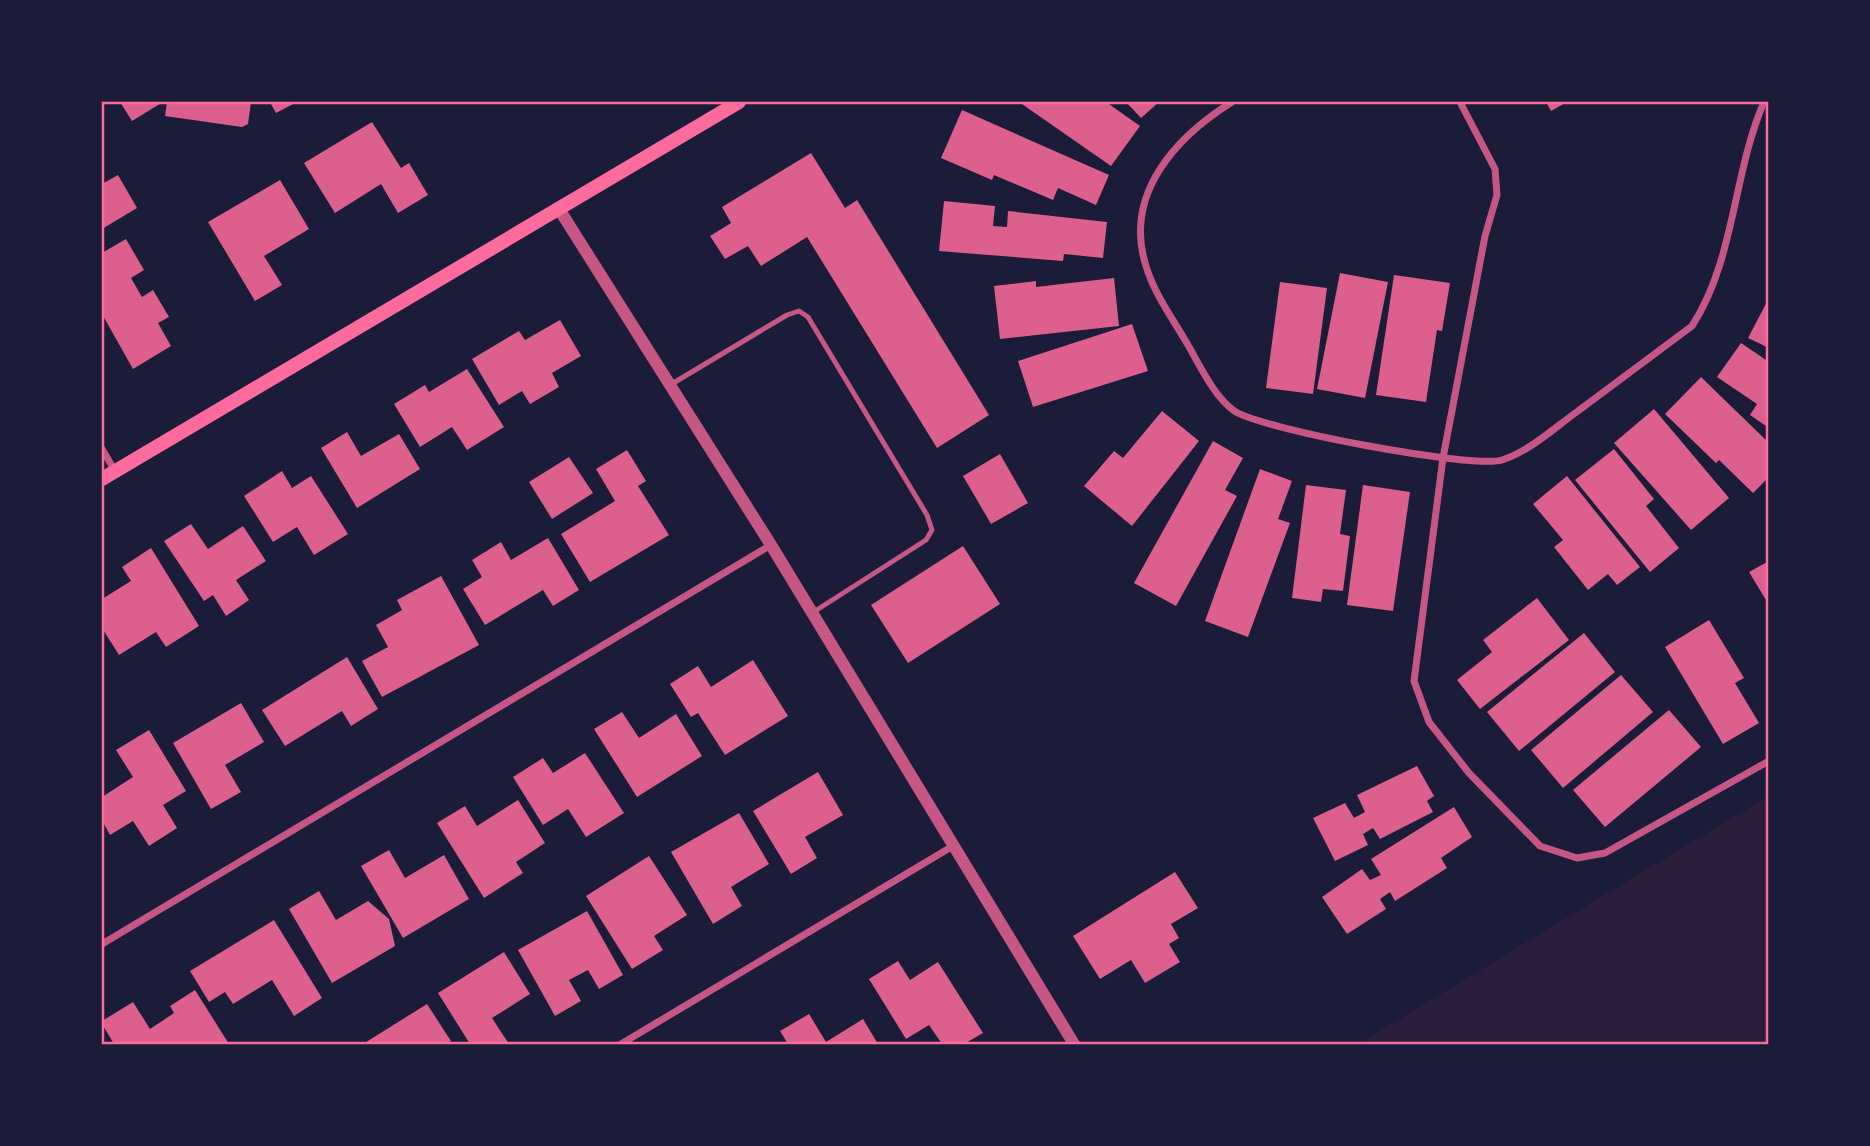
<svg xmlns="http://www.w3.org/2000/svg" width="1870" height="1146" font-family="'Noto Sans',sans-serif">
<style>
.green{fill:#2a1e3b}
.building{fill:#dd5f8e}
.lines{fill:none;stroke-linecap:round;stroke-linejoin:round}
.service{stroke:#c65784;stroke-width:5}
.minor{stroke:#c65784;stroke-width:7}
.tertiary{stroke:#c65784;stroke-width:12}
.secondary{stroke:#ff6b9d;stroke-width:14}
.neatline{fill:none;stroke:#ff6b9d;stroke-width:2.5}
</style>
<rect width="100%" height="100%" fill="#1b1b3a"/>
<path class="green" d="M1768,796V1044H1358Z"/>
<g class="building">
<path d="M120,102H163L132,121Z"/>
<path d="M167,102H251L248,124L242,127L165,116Z"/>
<path d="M270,102H297L276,113Z"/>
<path d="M1019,102H1106L1140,126L1111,166Z"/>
<path d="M1126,102H1159L1141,118Z"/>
<path d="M1546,102H1567L1551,111Z"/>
<path d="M962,110L1109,175L1096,205L1058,188L1053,200L994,175L992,180L941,158Z"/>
<path d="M372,122L401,168L409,163L428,195L398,213L381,184L335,213L304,163Z"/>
<path d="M811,153L845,208L857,200L989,415L937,448L807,237L761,266L748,246L725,259L710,236L731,223L722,207Z"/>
<path d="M118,175L137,208L102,229V184Z"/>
<path d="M280,180L309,229L264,256L282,285L255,301L208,222Z"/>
<path d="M944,201L995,206L993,226L1007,227L1008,211L1107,222L1103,258L1064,254L1063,261L939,251Z"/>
<path d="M126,239L144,270L131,278L142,297L153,290L169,317L158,323L171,346L133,369L102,314V253Z"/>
<path d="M1340,273L1388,282L1365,398L1317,389Z"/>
<path d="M1394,275L1450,283L1442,331L1437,330L1426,402L1376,395Z"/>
<path d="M1114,278L1119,326L1000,339L994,286L1036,281V287Z"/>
<path d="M1280,282L1327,288L1313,394L1266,388Z"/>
<path d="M1769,298V348L1748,338Z"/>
<path d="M560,320L581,356L552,373L559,387L530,404L522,391L499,405L472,359L519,331L525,340Z"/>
<path d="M1132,324L1148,371L1033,407L1018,361Z"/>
<path d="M1741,343L1769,362V428L1750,415L1757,404L1717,377Z"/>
<path d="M467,369L504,427L467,450L452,427L420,447L394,404L425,385L429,392Z"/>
<path d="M1701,377L1769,443V477L1753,493L1719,460L1716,463L1665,414Z"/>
<path d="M1654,409L1729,498L1691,530L1614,443Z"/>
<path d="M1162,411L1199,441L1132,526L1084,486L1114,451L1123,458Z"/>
<path d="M347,432L361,456L399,434L420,469L357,508L321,448Z"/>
<path d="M1213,441L1243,458L1225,490L1237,496L1176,606L1134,583Z"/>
<path d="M1614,449L1654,499L1646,506L1679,548L1650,572L1575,480Z"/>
<path d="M627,450L646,481L638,486L669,535L590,582L561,534L615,501L596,469Z"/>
<path d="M1000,454L1028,503L991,524L963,476Z"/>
<path d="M569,457L593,493L552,519L529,482Z"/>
<path d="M1260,469L1292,481L1278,519L1290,523L1248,637L1205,621Z"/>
<path d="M282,471L292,488L311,476L348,534L314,555L297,527L273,542L244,496Z"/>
<path d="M1567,476L1640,567L1617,585L1608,574L1588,590L1554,547L1563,540L1533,504Z"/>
<path d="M1306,485L1346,490L1340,534L1350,536L1343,591L1323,589L1321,602L1292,598Z"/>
<path d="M1363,485L1410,492L1393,611L1347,605Z"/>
<path d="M191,524L208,549L243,526L266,561L236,580L249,600L226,616L213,595L204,601L164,541Z"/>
<path d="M548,538L579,590L553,606L543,590L485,625L463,589L482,577L472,560L501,542L511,560Z"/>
<path d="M963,546L1000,604L908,663L871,605Z"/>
<path d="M151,548L199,626L166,647L156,632L119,655L102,628V599L131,581L122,567Z"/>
<path d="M1769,561V605L1749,572Z"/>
<path d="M441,576L479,645L382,697L362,661L388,647L376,625L402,610L397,600Z"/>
<path d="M1537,598L1569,640L1480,709L1457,680L1492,652L1483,640Z"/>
<path d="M1709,620L1744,678L1735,683L1759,723L1723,744L1665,647Z"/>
<path d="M1584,633L1615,672L1519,751L1487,712Z"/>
<path d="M347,657L378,709L351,726L342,711L285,746L262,710Z"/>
<path d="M753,660L788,716L725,755L698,713L691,717L670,684L698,666L711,687Z"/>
<path d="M1621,675L1653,712L1563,788L1531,750Z"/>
<path d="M241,703L264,742L225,765L241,792L211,809L173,743Z"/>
<path d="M1669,710L1701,747L1605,827L1573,790Z"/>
<path d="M622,712L639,738L676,714L702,756L637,797L594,729Z"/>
<path d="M149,730L186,791L163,805L177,828L149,846L133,821L110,835L102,820V797L133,777L116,750Z"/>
<path d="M585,753L624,813L586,837L568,809L543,825L513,777L543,758L553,773Z"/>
<path d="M1417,766L1434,796L1427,801L1433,812L1380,839L1373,828L1363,834L1368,845L1335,861L1313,818L1345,803L1354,818L1365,812L1357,795Z"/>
<path d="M818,772L843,815L805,837L817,858L791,874L753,811Z"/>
<path d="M518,800L545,843L516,862L523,873L484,898L437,823L465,806L477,826Z"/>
<path d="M1454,807L1472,837L1441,858L1447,868L1395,901L1390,892L1380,899L1386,909L1347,934L1322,897L1362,869L1370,880L1381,875L1371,859Z"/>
<path d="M739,813L769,864L731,887L742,906L713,924L671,852Z"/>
<path d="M389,850L405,878L444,855L469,899L403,938L361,866Z"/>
<path d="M649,856L687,915L654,936L663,950L632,969L586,896Z"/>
<path d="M1175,872L1198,908L1171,924L1179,938L1169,944L1180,962L1145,983L1131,960L1100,979L1073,936Z"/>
<path d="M319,891L336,920L368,901L389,919L395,946L332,983L289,909Z"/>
<path d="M587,911L623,975L599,989L588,970L569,980L581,1001L555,1016L518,950Z"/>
<path d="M274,920L322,998L294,1016L272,980L233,1004L225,992L209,1002L190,971Z"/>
<path d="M504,952L530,994L492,1018L509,1044H470L438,993Z"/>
<path d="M898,961L910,980L938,962L983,1033L964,1044H942L929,1025L906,1039L869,979Z"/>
<path d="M195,990L229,1044H114L102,1024V1021L133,1002L150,1029L174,1013L170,1006Z"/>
<path d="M427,1004L451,1041L445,1044H363Z"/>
<path d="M809,1014L826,1042L863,1019L878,1044H788L780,1031Z"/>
</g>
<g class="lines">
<path class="service" d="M670,385L787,315L799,311L808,317L927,515L932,530L926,540L812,613"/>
<g class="minor">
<path d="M1232,102C1176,137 1123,194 1146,266C1154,293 1171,316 1185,340C1199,363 1212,394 1233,410C1257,429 1474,469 1502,460C1530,451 1554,428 1578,411C1616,383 1654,354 1692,326C1735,260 1733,173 1764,102"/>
<path d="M1460,102L1495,169L1497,195L1485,236L1443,458L1414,681L1429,722L1469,773L1540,846L1577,858L1605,853L1769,761"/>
<path d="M102,449L115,471"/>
<path d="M102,944L771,545"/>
<path d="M621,1044L953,846"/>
</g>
<path class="tertiary" d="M559,209L771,545L1074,1044"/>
<path class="secondary" d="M102,479L739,102"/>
</g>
<rect width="1870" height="1146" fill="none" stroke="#1b1b3a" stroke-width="206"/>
<rect x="103" y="103" width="1664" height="940" class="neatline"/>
</svg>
